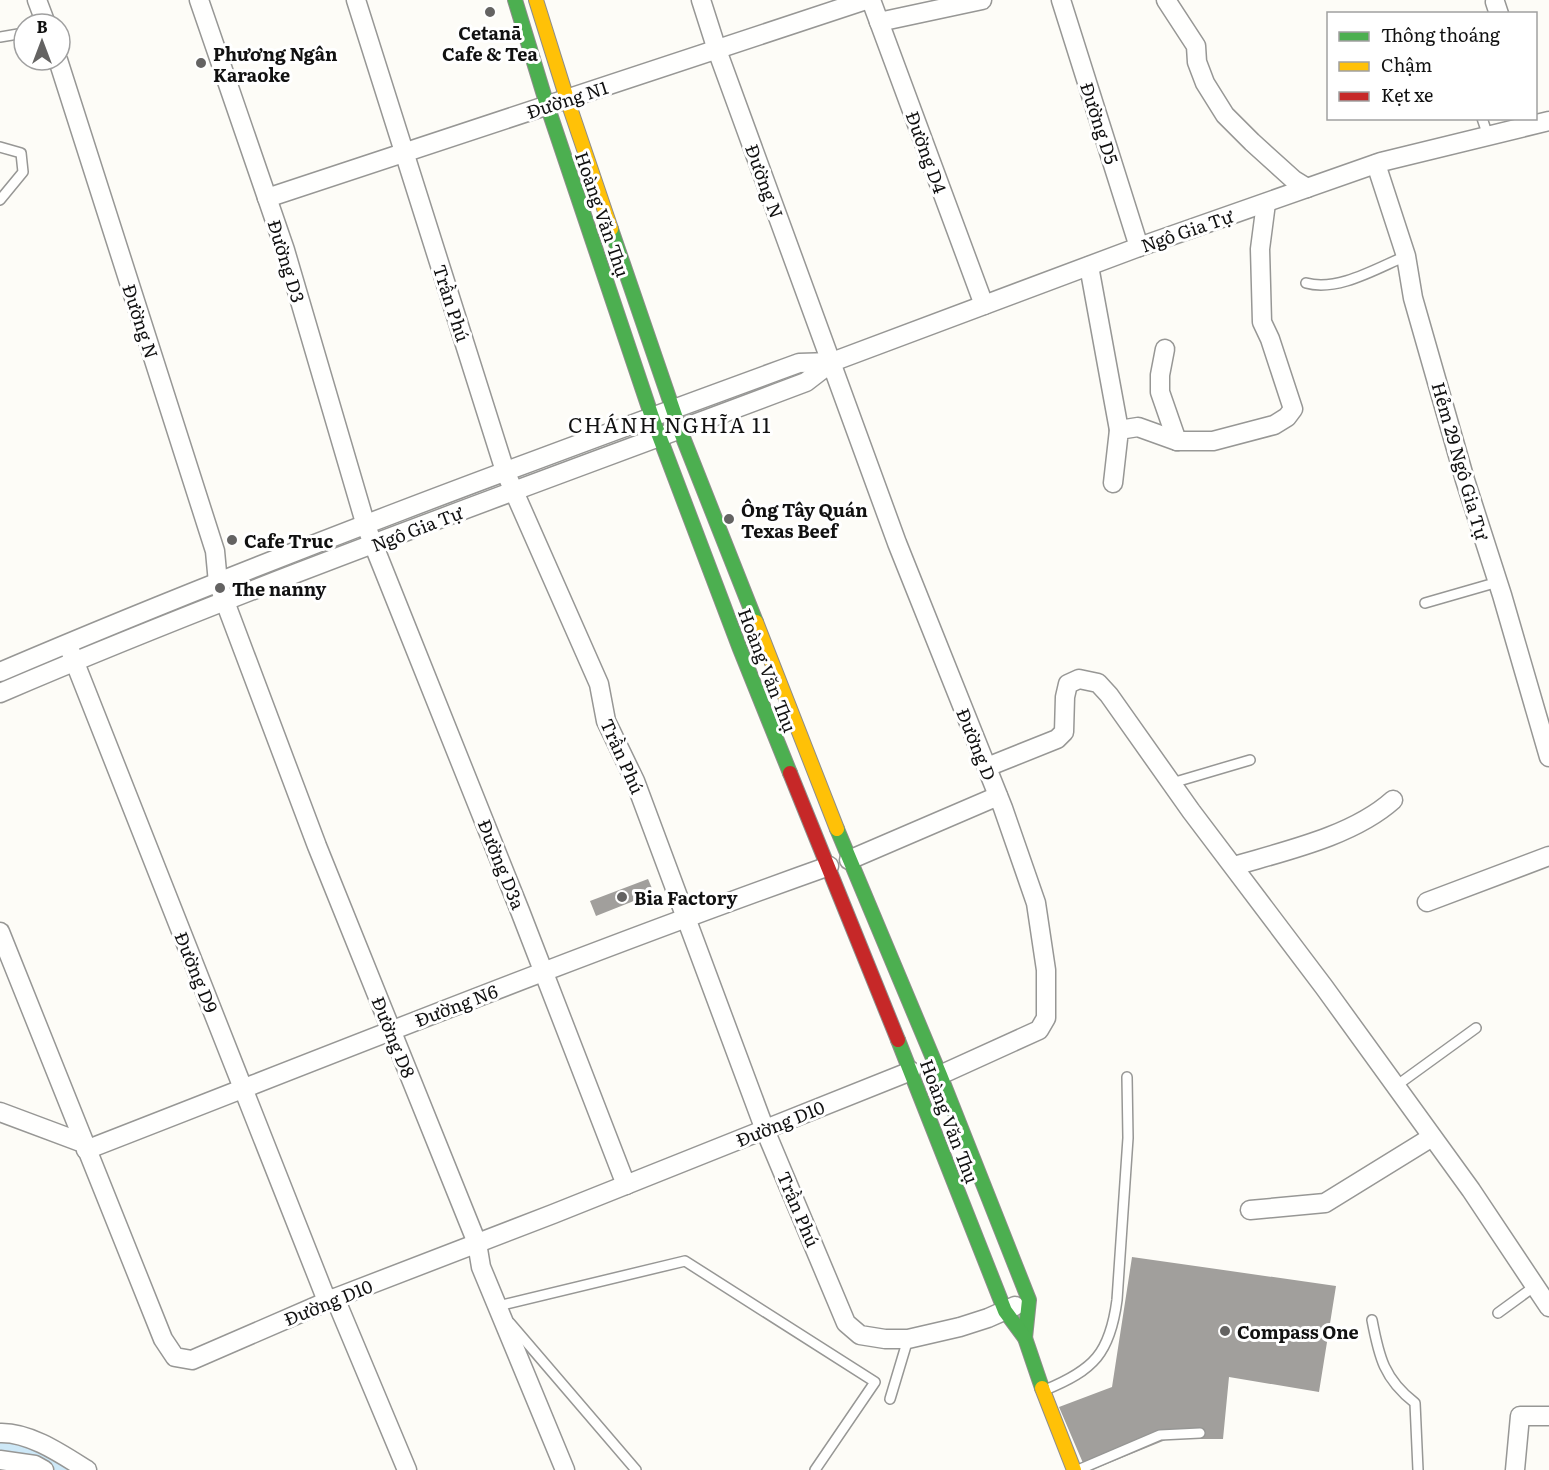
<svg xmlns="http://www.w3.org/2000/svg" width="1549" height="1470" font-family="Literata,serif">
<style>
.water{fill:#cde8f7}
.building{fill:#a19f9c}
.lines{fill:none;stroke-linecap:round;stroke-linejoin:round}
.lane-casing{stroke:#979795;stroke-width:12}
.street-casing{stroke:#979795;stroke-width:21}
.fast-casing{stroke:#8e8d8b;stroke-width:16}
.slow-casing{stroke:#8e8d8b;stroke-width:16}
.jam-casing{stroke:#8e8d8b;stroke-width:16}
.lane{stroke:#fffffe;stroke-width:9}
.street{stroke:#fffffe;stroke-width:18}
.fast{stroke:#4caf50;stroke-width:14}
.slow{stroke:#ffc107;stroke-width:14}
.jam{stroke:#c62828;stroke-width:14}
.poi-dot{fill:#646362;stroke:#fff;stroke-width:2}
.labels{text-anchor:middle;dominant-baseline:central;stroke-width:6;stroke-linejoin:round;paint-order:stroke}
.poi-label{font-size:18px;font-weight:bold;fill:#111;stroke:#fff;text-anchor:start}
.street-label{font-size:18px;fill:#111;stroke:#fff}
.quarter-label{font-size:21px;letter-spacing:1.5px;fill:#111;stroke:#fff}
</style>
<rect width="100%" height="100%" fill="#fdfcf7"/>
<path class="water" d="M0,1443H21L78,1470H48L0,1457Z"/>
<g class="building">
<path d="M648,879L654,893L596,916L590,901Z"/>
<path d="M1132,1257L1336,1286L1319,1392L1229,1377L1223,1439H1168L1092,1470H1086L1059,1407L1112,1387Z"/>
</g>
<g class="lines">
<g class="lane-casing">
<g id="lane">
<path d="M0,37L24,33"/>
<path d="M1482,118L1488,136"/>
<path d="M0,147L21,153L23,172L0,200"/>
<path d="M1306,283C1338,292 1377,268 1406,256"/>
<path d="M1425,603L1498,582"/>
<path d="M1172,783L1250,760"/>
<path d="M1396,1086L1476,1028"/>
<path d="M498,1306L685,1261L875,1382L815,1470"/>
<path d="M1498,1313L1535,1286"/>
<path d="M1372,1320C1379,1357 1384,1379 1415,1403L1418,1470"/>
<path d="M510,1323L636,1470"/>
<path d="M1045,1390C1094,1370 1110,1353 1117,1300L1128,1138L1127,1077"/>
<path d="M890,1399L908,1339"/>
<path d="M1078,1470L1160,1435L1200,1433"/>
</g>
</g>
<g class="street-casing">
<g id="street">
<path d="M37,0L46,24"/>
<path d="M199,0L285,250L366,526L520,911L626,1185"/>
<path d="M356,0L505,471L599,684L606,721L635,781L765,1130L846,1323L860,1335L885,1339H908L960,1327L988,1318L1015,1306"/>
<path d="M701,0L717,50L897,543L1003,808L1036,903L1046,970V1018L1039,1030L940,1075"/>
<path d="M871,0L984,305"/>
<path d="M1061,0L1139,247"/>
<path d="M1166,0L1196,46L1197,62L1205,83L1225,115L1252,142L1294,180L1307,188"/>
<path d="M1495,2L1499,14"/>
<path d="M879,22L982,0"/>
<path d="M58,60L215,551L218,583L317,846L477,1243L481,1267L565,1470"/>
<path d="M1376,164L1406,256L1413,298L1465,480L1502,595L1549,757"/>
<path d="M267,198L866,0"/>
<path d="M1089,266L1119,430"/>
<path d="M1165,349L1160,375V392L1177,441"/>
<path d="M1113,483L1119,430L1138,427L1177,441H1213L1274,425L1287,417L1293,409L1270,339L1262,322L1260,249L1266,203"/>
<path d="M70,650L327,1301"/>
<path d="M0,672C262,560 531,461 799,363L832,362"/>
<path d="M0,693C264,580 536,484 806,382L832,362L1139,247L1381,162L1549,121"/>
<path d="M987,767L1057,739L1064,732L1065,697L1068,684L1079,679L1098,683L1109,695L1191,811L1324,987L1471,1190L1549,1307"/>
<path d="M849,860L998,796"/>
<path d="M1234,866C1285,851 1353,836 1393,800"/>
<path d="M1427,902L1549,856"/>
<path d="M0,932L163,1339L175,1357L192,1360L335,1298L553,1214L911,1071"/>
<path d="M0,1112L83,1143"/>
<path d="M86,1150C333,1054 579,955 829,866"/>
<path d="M1250,1210L1325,1203L1432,1137"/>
<path d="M335,1298L407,1470"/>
<path d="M0,1433C30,1432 63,1455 87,1470"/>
<path d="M0,1460L35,1465L44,1470"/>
<path d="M1515,1470L1520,1416H1549"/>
</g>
</g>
<g class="fast-casing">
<g id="fast">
<path d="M515,0L547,105L652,417L740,649L790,773"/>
<path d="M611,229L680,430L756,622"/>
<path d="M837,829L940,1075L1029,1300L1025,1338"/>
<path d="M898,1040L1005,1311L1025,1338L1042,1388"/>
</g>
</g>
<g class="slow-casing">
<g id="slow">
<path d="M536,0L567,99L611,229"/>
<path d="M756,622L837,829"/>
<path d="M1042,1388L1074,1470"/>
</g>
</g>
<g class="jam-casing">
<path id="jam" d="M790,773L898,1040"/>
</g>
<use href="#lane" class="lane"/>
<use href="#street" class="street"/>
<use href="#fast" class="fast"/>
<use href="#slow" class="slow"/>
<use href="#jam" class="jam"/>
</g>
<g class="poi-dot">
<circle cx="490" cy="12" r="6"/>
<circle cx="201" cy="63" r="6"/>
<circle cx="729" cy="519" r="6"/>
<circle cx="232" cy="540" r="6"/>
<circle cx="220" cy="588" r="6"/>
<circle cx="622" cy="897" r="6"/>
<circle cx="1225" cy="1331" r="6"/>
</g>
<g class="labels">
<g class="poi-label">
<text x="490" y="32" text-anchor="middle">Cetanā<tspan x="490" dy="21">Cafe &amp; Tea</tspan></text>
<text x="213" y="53">Phương Ngân<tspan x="213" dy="21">Karaoke</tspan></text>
<text x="741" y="509">Ông Tây Quán<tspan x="741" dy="21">Texas Beef</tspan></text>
<text x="244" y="540">Cafe Truc</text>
<text x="232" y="588">The nanny</text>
<text x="634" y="897">Bia Factory</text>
<text x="1237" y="1331">Compass One</text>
</g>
<g class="street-label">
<text transform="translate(567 99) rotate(-18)">Đường N1</text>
<text transform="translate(1100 123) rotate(72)">Đường D5</text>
<text transform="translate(927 152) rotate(70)">Đường D4</text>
<text transform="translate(765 181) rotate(70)">Đường N</text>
<text transform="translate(603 214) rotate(71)">Hoàng Văn Thụ</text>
<text transform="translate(1187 230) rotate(-19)">Ngô Gia Tự</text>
<text transform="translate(287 261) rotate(73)">Đường D3</text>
<text transform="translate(452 303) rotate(72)">Trần Phú</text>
<text transform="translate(141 321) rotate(72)">Đường N</text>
<text transform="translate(1461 461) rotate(74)">Hẻm 29 Ngô Gia Tự</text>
<text transform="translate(417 528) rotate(-21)">Ngô Gia Tự</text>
<text transform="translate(768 670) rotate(69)">Hoàng Văn Thụ</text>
<text transform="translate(977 744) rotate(68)">Đường D</text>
<text transform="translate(623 756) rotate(66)">Trần Phú</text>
<text transform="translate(502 864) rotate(68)">Đường D3a</text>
<text transform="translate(197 972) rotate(68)">Đường D9</text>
<text transform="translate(456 1005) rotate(-21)">Đường N6</text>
<text transform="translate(394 1037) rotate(68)">Đường D8</text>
<text transform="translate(950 1121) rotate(69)">Hoàng Văn Thụ</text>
<text transform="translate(780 1123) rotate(-22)">Đường D10</text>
<text transform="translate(799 1209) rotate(67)">Trần Phú</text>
<text transform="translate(328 1302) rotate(-22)">Đường D10</text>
</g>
<g class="quarter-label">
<text x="670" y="423">CHÁNH NGHĨA 11</text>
</g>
</g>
<rect x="1327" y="12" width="210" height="108" fill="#ffffff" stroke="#a0a0a0" stroke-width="1.5"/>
<rect x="1339" y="32" width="30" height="9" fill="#4caf50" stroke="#a0a0a0" stroke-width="1.5"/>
<text x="1381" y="42" font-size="18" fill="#111111">Thông thoáng</text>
<rect x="1339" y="62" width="30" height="9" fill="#ffc107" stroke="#a0a0a0" stroke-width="1.5"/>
<text x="1381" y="72" font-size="18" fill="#111111">Chậm</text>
<rect x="1339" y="92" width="30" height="9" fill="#c62828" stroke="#a0a0a0" stroke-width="1.5"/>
<text x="1381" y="102" font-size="18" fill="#111111">Kẹt xe</text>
<g transform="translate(42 42)"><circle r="28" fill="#ffffff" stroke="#a0a0a0" stroke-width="1.5"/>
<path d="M0-4.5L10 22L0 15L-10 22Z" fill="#646362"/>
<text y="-9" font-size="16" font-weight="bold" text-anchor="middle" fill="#111111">B</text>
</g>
</svg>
